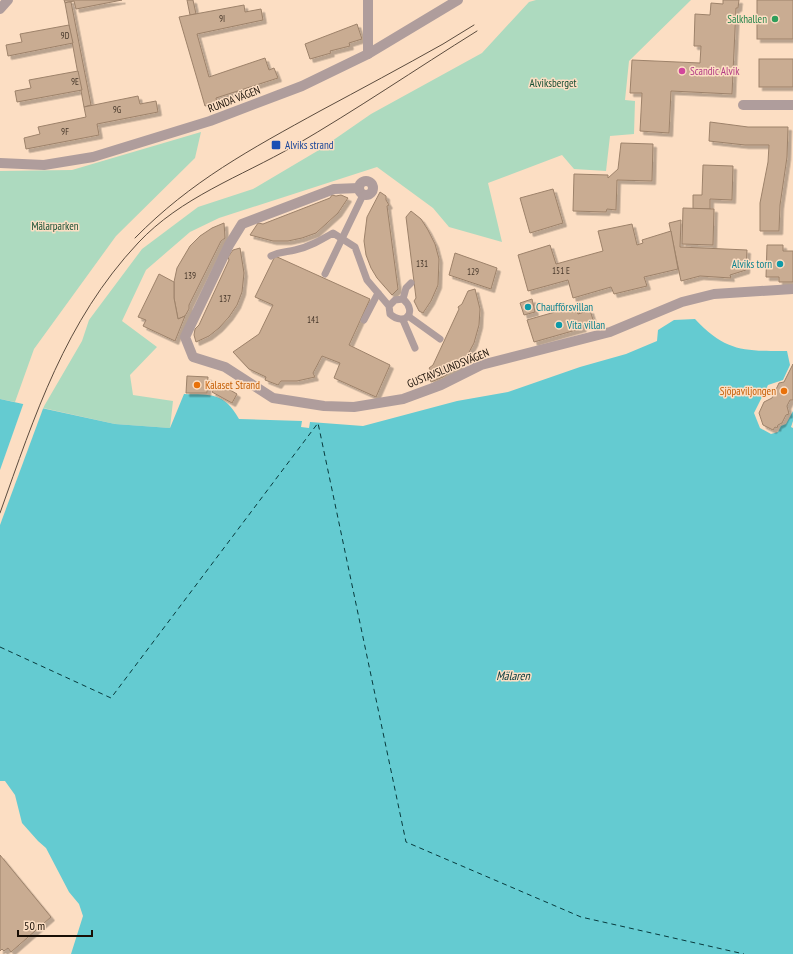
<svg xmlns="http://www.w3.org/2000/svg" width="793" height="954" font-family="'PT Sans Narrow',sans-serif">
<style>
.green{fill:#addabf}
.water{fill:#64cbd1}
.pier{fill:#fcdec3}
.lines{fill:none;stroke-linecap:round;stroke-linejoin:round}
.ferry{stroke:#083a3d;stroke-width:1;stroke-dasharray:5 4;stroke-linecap:butt}
.building{fill:#c9ac92;stroke:#9d826a;filter:url(#shadow)}
.pedestrian{stroke:#af9d9c;stroke-width:7}
.minor{stroke:#af9d9c;stroke-width:10}
.tram{stroke:#5c4c3e;stroke-width:1}
.leisure-dot{fill:#2e9e5b;stroke:#fcdec3;stroke-width:1.5}
.hotel-dot{fill:#d1479c;stroke:#fcdec3;stroke-width:1.5}
.transit-dot{fill:#1a4fb4;stroke:#fcdec3;stroke-width:1.5}
.culture-dot{fill:#0f9aa8;stroke:#fcdec3;stroke-width:1.5}
.food-dot{fill:#e8710a;stroke:#fcdec3;stroke-width:1.5}
.labels{text-anchor:middle;dominant-baseline:central;stroke-width:3;stroke-linejoin:round;paint-order:stroke}
.number-label{font-size:9px;fill:#453629}
.leisure-label{font-size:11px;fill:#27864d;stroke:#fcdec3;text-anchor:end}
.hotel-label{font-size:11px;fill:#b23c85;stroke:#fcdec3;text-anchor:start}
.park-label{font-size:11px;fill:#144d32;stroke:#fcdec3}
.street-label{font-size:11px;fill:#190f06;stroke:#fcdec3}
.transit-label{font-size:11px;fill:#164399;stroke:#fcdec3;text-anchor:start}
.culture-label{font-size:11px;fill:#0d838f;stroke:#fcdec3;text-anchor:start}
.food-label{font-size:11px;fill:#c56008;stroke:#fcdec3;text-anchor:start}
.water-label{font-size:12px;font-style:italic;fill:#083a3d;stroke:#fcdec3}
</style>
<defs>
<filter id="shadow"><feDropShadow dx="3.5" dy="3.5" stdDeviation="0" flood-color="#0004"/></filter>
</defs>
<rect width="100%" height="100%" fill="#fcdec3"/>
<g class="green">
<path d="M536,0H691L629,61L625,100L635,101L634,134L610,136L606,171L574,169L562,155L488,183L502,242L449,227L433,208L377,167L219,218L190,232L146,270L122,321L157,347L130,375L133,395L173,401L170,428L115,424L43,408L82,341L89,320L142,249L198,207L253,189L319,150L371,114L482,53L529,2Z"/>
<path d="M201,132L195,158L116,236L34,349L15,402L0,399V171L72,170Z"/>
</g>
<path class="water" d="M695,319C726,352 744,351 787,351L790,365L783,380L768,385L754,413L760,428L771,434L778,432L781,426L786,424L793,411V421L791,427L793,428V954H71L83,916L79,904L69,892L46,848L38,841L22,823L15,795L5,781H0V399L115,424L170,428L184,394C211,395 224,392 239,419L302,421L301,427L309,428L310,422L363,426L457,401L508,392L580,367L626,354L657,341L658,330L674,320Z"/>
<path class="pier" d="M24,402L44,406L0,525V470Z"/>
<g class="lines">
<path class="ferry" d="M0,647L111,698L318,423L406,842L581,917L744,954"/>
</g>
<g class="building">
<path d="M64,0H122L76,9L74,1L65,3Z"/>
<path d="M187,0H193L196,14L190,15Z"/>
<path d="M723,0H739L738,8H736L732,94L671,91L669,133L640,131L642,93H630L632,60L700,63L701,46H694L695,14L710,15L711,3L723,4Z"/>
<rect x="757" y="0" width="36" height="39"/>
<path d="M68,2H71L91,105L84,107L65,3Z"/>
<path d="M244,5L245,12L261,9L263,20L197,34L209,77L265,58L269,70L274,68L278,78L216,98L217,103L205,106L179,17Z"/>
<path d="M357,24L362,39L349,43L350,46L330,51L331,53L310,59L305,44Z"/>
<path d="M69,25L73,43L8,56L6,45L22,42L20,34Z"/>
<rect x="759" y="59" width="34" height="28"/>
<path d="M78,71L82,90L17,102L15,91L31,88L29,80Z"/>
<path d="M138,96L140,104L156,101L158,112L97,124L99,135L26,149L24,138L40,134L38,127L86,117L84,107Z"/>
<path d="M710,122L748,127H788L787,157L780,205L779,231H760V203L768,162L769,145H745L709,141Z"/>
<path d="M621,143L653,144L652,181L617,180L616,210L607,209L606,212L573,211L574,174L608,175V178L618,169Z"/>
<path d="M703,165L733,166L732,200L710,199V209H693V195H702Z"/>
<path d="M553,189L563,223L530,233L520,198Z"/>
<path d="M380,192L386,196V200L389,205L387,206L398,289L392,295L377,278L371,268L366,255L364,241L367,217Z"/>
<path d="M332,195L336,196L341,195L348,198L338,213L316,233L302,238L288,241H273L250,235L258,223L263,224L330,198Z"/>
<path d="M683,208L714,209L713,245L682,244Z"/>
<path d="M411,211L421,219L428,230L435,244L439,259L438,285L431,301L423,313L419,311L414,301L416,298L406,217Z"/>
<path d="M681,220L680,247L747,250L746,270L730,275L731,278L700,276L681,281L669,223Z"/>
<path d="M224,223L225,238L221,241L189,305V309L185,316L178,319L174,298V282L177,268L190,246L200,236L212,228Z"/>
<path d="M632,224L637,245L643,243L642,240L671,231L678,269L644,277L647,286L614,294L611,287L573,298L568,280L528,291L518,255L550,245L556,264L603,251L598,231Z"/>
<path d="M767,245H783V251H793V282H779V277H766Z"/>
<path d="M240,248L244,273L242,292L237,305L229,317L219,328L209,336L196,342L194,335L195,329L199,325L229,260L228,257L233,250Z"/>
<path d="M455,253L497,268L491,289L449,275Z"/>
<path d="M275,256L370,299L349,345L390,365L376,397L334,378L340,363L322,356L313,373L315,377L297,381H281L278,385L265,380L266,377L249,369L233,352L259,334L273,305L255,297Z"/>
<path d="M159,274L174,282V298L178,319L185,316L175,341L143,326L146,320L138,317Z"/>
<path d="M475,289L480,309L479,325L474,343L467,356L457,367L443,377L431,382L429,375L431,371L429,368L433,365L459,309L458,307L462,304L468,291Z"/>
<path d="M532,299L535,312L524,315L520,303Z"/>
<path d="M576,306L578,314L590,310L594,323L582,326L583,328L534,342L527,320Z"/>
<path d="M793,364V400H790L787,406L789,414L786,415L782,423L778,425L777,428L775,427L773,430L763,425L759,413L764,402L772,398L779,383L784,382Z"/>
<path d="M187,376L208,377L207,393H186Z"/>
<path d="M218,383L237,394L232,403L212,392Z"/>
<path d="M0,855L51,917L11,952L8,948L4,951L2,949L0,951Z"/>
</g>
<g class="lines">
<g class="pedestrian">
<path d="M271,256C279,252 287,252 295,250C309,247 321,240 333,233L355,247L367,280L389,306L390,314C405,327 418,312 403,299L395,300L389,306"/>
<path d="M325,274L363,195"/>
<path d="M403,299L406,288L411,283"/>
<path d="M408,316L440,339"/>
<path d="M364,320L378,293"/>
<path d="M403,320L415,348"/>
</g>
<g class="minor">
<path d="M368,0V54"/>
<path d="M0,9L8,0"/>
<path d="M743,105H793"/>
<path d="M0,163L44,165L93,157L210,121L302,86L368,54L458,0"/>
<circle cx="366" cy="188" r="7"/>
<path d="M359,188L334,189L242,224L229,245L185,337L193,357L225,367L273,398L324,406L354,407L403,399L441,385L481,365L610,332L682,302L714,294L793,289"/>
</g>
<g class="tram">
<path d="M135,238C191,181 251,149 320,111C361,89 402,67 443,44L474,25"/>
<path d="M0,513C35,415 65,321 138,243C181,197 240,177 294,146C356,110 416,69 477,31"/>
</g>
</g>
<circle class="leisure-dot" cx="775" cy="19" r="4"/>
<circle class="hotel-dot" cx="682" cy="71" r="4"/>
<rect class="transit-dot" x="271" y="140" width="10" height="10" rx="2"/>
<g class="culture-dot">
<circle cx="780" cy="264" r="4"/>
<circle cx="528" cy="307" r="4"/>
<circle cx="559" cy="325" r="4"/>
</g>
<g class="food-dot">
<circle cx="197" cy="385" r="4"/>
<circle cx="784" cy="391" r="4"/>
</g>
<g class="labels">
<g class="number-label">
<text x="222" y="18">9I</text>
<text x="65" y="35">9D</text>
<text x="75" y="81">9E</text>
<text x="117" y="109">9G</text>
<text x="65" y="131">9F</text>
<text x="422" y="263">131</text>
<text x="561" y="270">151 E</text>
<text x="473" y="271">129</text>
<text x="190" y="275">139</text>
<text x="225" y="298">137</text>
<text x="313" y="319">141</text>
</g>
<g class="leisure-label">
<text x="767" y="19">Salkhallen</text>
</g>
<g class="hotel-label">
<text x="690" y="71">Scandic Alvik</text>
</g>
<g class="park-label">
<text x="553" y="83">Alviksberget</text>
<text x="55" y="226">Mälarparken</text>
</g>
<g class="street-label">
<text transform="translate(234 99) rotate(-21)">RUNDA VÄGEN</text>
<text transform="translate(448 368) rotate(-22)">GUSTAVSLUNDSVÄGEN</text>
</g>
<g class="transit-label">
<text x="285" y="145">Alviks strand</text>
</g>
<g class="culture-label">
<text x="772" y="264" text-anchor="end">Alviks torn</text>
<text x="536" y="307">Chaufförsvillan</text>
<text x="567" y="325">Vita villan</text>
</g>
<g class="food-label">
<text x="205" y="385">Kalaset Strand</text>
<text x="776" y="391" text-anchor="end">Sjöpaviljongen</text>
</g>
<g class="water-label">
<text x="513" y="675">Mälaren</text>
</g>
</g>
<path d="M18 930v6h74v-6" fill="none" stroke="#190f06" stroke-width="2"/>
<text x="24" y="930" font-size="12" fill="#190f06" stroke="#fcdec3" stroke-width="3" paint-order="stroke">50 m</text>
</svg>
